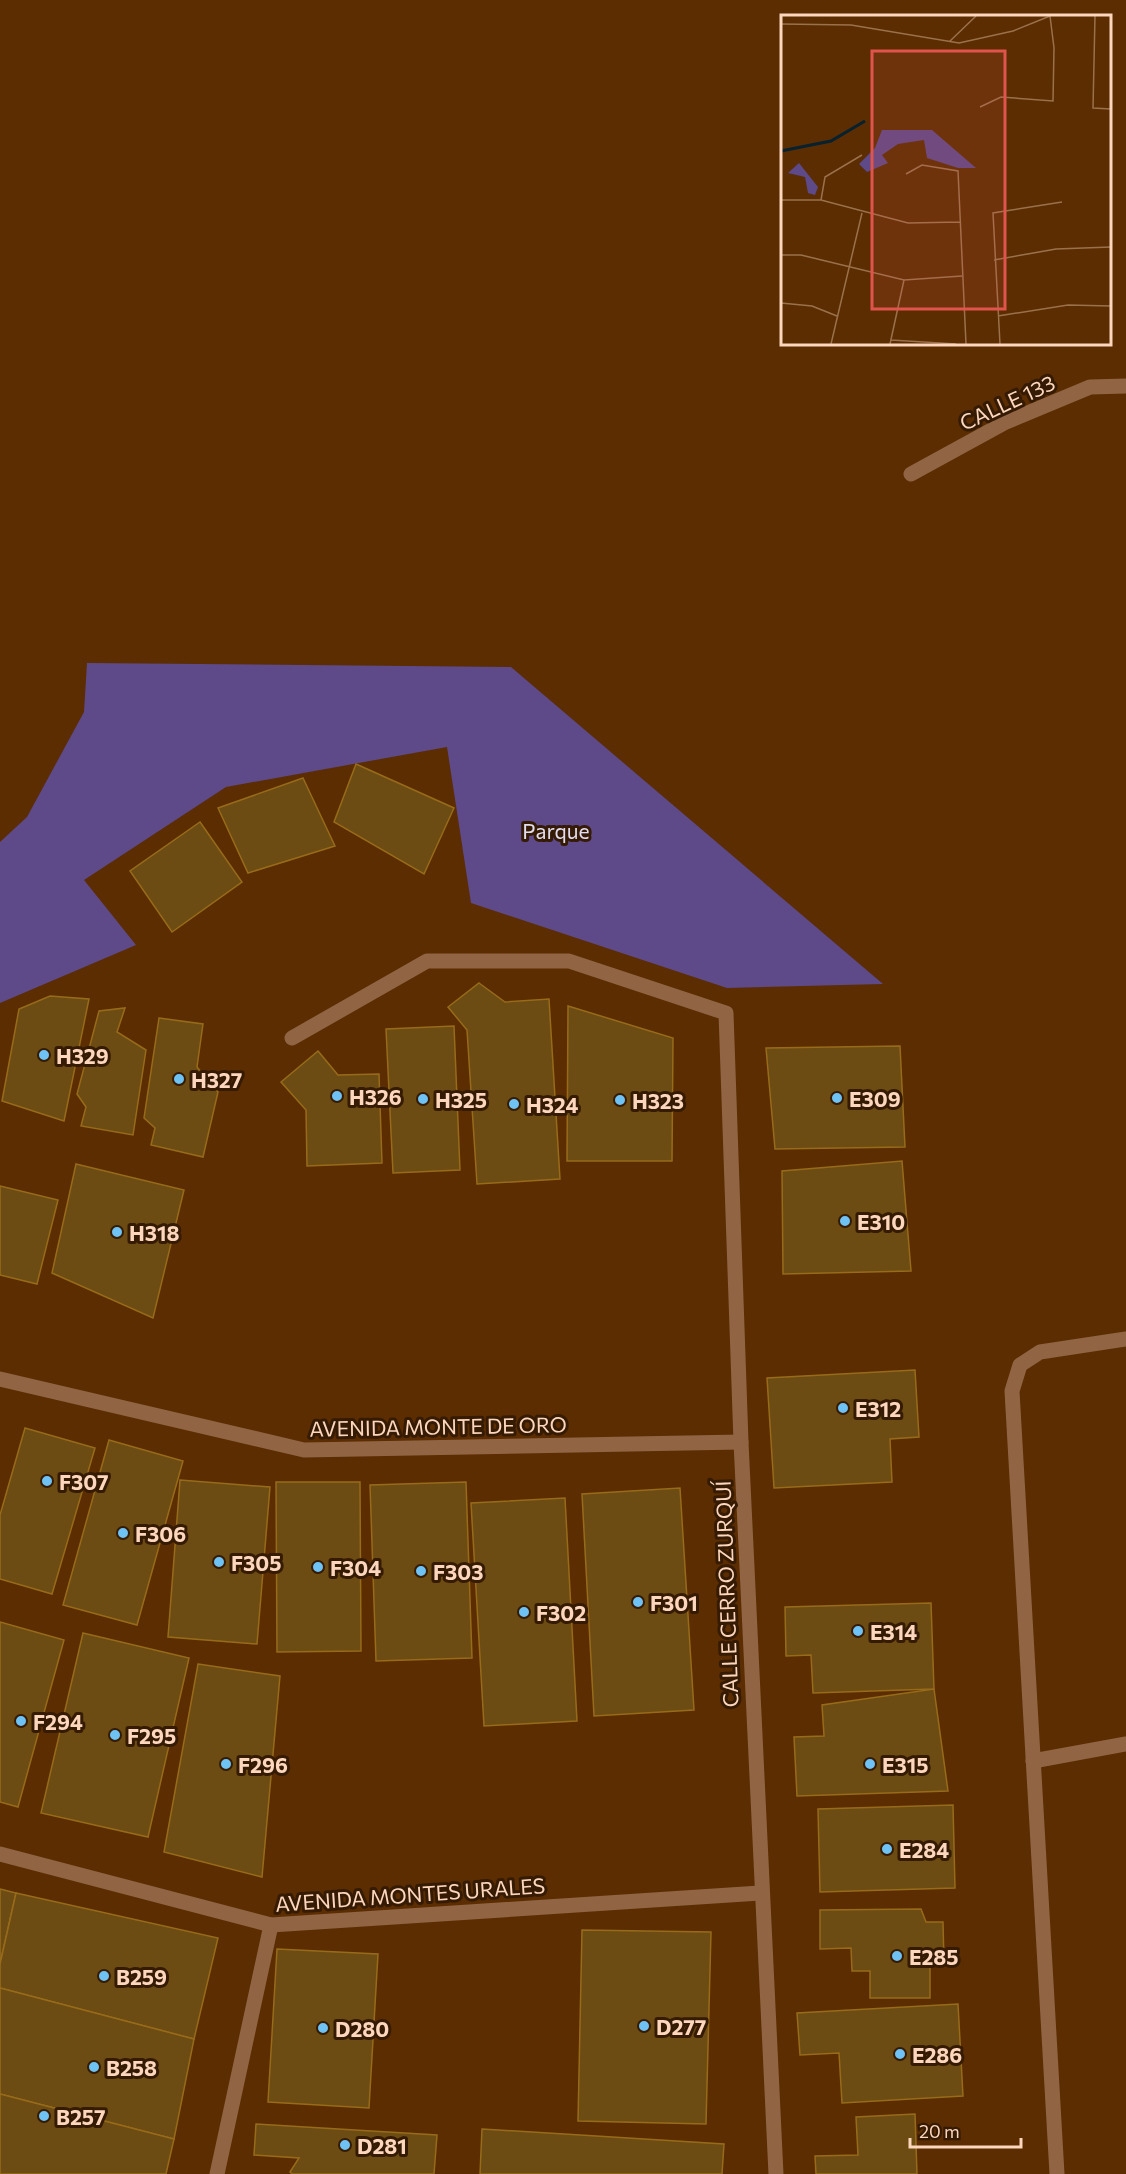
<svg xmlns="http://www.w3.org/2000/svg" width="1126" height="2174" font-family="Commissioner,sans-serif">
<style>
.green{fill:#5e4989}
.building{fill:#6c4c12;stroke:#986b1b;stroke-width:1.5}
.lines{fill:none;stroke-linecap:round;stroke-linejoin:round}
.street{stroke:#916544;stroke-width:15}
.poi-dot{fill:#6fc2f4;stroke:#351a04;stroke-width:2}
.labels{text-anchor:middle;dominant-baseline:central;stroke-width:6;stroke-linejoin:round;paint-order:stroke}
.street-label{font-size:21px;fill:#fcd7bd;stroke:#351a04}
.park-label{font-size:21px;fill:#e2ddf0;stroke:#351a04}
.poi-label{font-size:21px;font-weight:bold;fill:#fcd7bd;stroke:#351a04;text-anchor:start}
.inset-river{fill:none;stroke:#07212f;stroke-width:3}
.inset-road{fill:none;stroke:#9b714c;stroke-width:1.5}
.view{fill:#e0544d;fill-opacity:0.15;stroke:#e0544d;stroke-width:3}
.inset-edge{fill:none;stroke:#fcd7bd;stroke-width:3}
</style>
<rect width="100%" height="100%" fill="#5b2d00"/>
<path class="green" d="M87,663L511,667L883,984L727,988L471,903L447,747L226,787L84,880L136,945L0,1003V842L27,817L84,712Z"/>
<g class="building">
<path d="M356,764L454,808L424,874L334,822Z"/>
<path d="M303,778L335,846L248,873L218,808Z"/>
<path d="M200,822L242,882L172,932L130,871Z"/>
<path d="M479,983L505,1002L549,999L560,1179L477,1184L467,1030L448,1007Z"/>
<path d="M50,996L89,999L64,1121L2,1101L19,1009Z"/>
<path d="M568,1006L673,1038L672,1161H567Z"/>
<path d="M125,1008L117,1032L146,1050L133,1135L81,1126L86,1107L77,1094L99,1011Z"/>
<path d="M159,1018L203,1024L197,1067L218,1092L203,1157L151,1145L155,1128L144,1118Z"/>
<path d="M454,1026L460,1170L393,1173L386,1029Z"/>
<path d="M900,1046L905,1147L775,1149L766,1048Z"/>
<path d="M318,1051L338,1075L379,1074L382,1163L307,1166L306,1110L281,1082Z"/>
<path d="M902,1161L911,1271L783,1274L782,1171Z"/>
<path d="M76,1164L184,1190L153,1318L52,1273Z"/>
<path d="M0,1186L58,1200L37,1284L0,1275Z"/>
<path d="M915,1370L919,1437L890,1439L892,1482L774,1488L767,1378Z"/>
<path d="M25,1428L95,1448L52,1594L0,1579V1515Z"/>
<path d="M109,1440L183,1461L137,1625L63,1605Z"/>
<path d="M180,1480L270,1487L257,1644L168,1637Z"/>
<path d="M276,1482H360L361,1651L277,1652Z"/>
<path d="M466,1482L472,1658L376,1661L370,1485Z"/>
<path d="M680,1488L694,1710L594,1716L582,1494Z"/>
<path d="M565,1498L577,1721L484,1726L471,1503Z"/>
<path d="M931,1603L934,1689L813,1693L811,1655L786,1656L785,1607Z"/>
<path d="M0,1622L64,1640L18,1807L0,1802Z"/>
<path d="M83,1633L189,1658L148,1837L41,1813Z"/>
<path d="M198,1664L280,1676L262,1877L164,1852Z"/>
<path d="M934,1689L948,1791L797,1796L794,1737L824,1736L822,1705Z"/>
<path d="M953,1805L955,1888L820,1892L818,1809Z"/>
<path d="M0,1889L16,1893L0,1964Z"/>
<path d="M16,1893L218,1938L194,2039L0,1988V1964Z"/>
<path d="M921,1909L926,1922H943L944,1963L930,1964V1998H870V1971H852L851,1948L820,1949V1910Z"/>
<path d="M582,1930L711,1932L706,2124L578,2121Z"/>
<path d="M277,1949L378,1954L369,2108L268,2102Z"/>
<path d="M0,1988L194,2039L174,2139L0,2094Z"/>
<path d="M958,2004L963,2096L842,2103L839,2053L800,2055L797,2013Z"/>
<path d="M0,2094L174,2139L166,2174H0Z"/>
<path d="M915,2114L917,2174H816L815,2156L858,2155L856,2117Z"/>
<path d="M256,2124L437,2135L434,2174H292L290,2172L299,2158L254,2155Z"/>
<path d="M482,2129L724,2144L722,2174H480Z"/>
</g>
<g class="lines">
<g class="street">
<path d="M911,474L1006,422L1090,387L1126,386"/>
<path d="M292,1038L427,961H569L726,1013L741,1442L776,2174"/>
<path d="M0,1379L304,1450L741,1442"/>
<path d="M1033,1761L1126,1744"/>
<path d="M0,1854L271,1925L760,1893"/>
<path d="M217,2174L271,1925"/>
<path d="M1057,2174L1012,1391L1020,1365L1040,1352L1126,1339"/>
</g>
</g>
<g class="poi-dot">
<circle cx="44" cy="1055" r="6"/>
<circle cx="179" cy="1079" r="6"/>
<circle cx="337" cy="1096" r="6"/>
<circle cx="837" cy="1098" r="6"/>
<circle cx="423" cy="1099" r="6"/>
<circle cx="620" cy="1100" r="6"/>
<circle cx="514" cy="1104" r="6"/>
<circle cx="845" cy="1221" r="6"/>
<circle cx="117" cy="1232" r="6"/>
<circle cx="843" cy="1408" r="6"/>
<circle cx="47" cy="1481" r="6"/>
<circle cx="123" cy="1533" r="6"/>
<circle cx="219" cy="1562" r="6"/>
<circle cx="318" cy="1567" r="6"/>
<circle cx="421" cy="1571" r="6"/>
<circle cx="638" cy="1602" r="6"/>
<circle cx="524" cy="1612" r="6"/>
<circle cx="858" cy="1631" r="6"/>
<circle cx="21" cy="1721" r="6"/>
<circle cx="115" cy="1735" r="6"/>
<circle cx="226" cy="1764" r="6"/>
<circle cx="870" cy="1764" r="6"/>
<circle cx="887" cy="1849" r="6"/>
<circle cx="897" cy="1956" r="6"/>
<circle cx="104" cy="1976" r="6"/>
<circle cx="644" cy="2026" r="6"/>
<circle cx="323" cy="2028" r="6"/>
<circle cx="900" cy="2054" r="6"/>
<circle cx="94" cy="2067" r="6"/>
<circle cx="44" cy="2116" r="6"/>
<circle cx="345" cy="2145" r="6"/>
</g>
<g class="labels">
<g class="street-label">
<text transform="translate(1007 402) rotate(-25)">CALLE 133</text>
<text transform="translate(438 1426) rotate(-1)">AVENIDA MONTE DE ORO</text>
<text transform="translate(726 1594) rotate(-92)">CALLE CERRO ZURQUÍ</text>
<text transform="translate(410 1894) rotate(-4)">AVENIDA MONTES URALES</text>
</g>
<g class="park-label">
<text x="556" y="830">Parque</text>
</g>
<g class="poi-label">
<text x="56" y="1055">H329</text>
<text x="191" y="1079">H327</text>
<text x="349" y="1096">H326</text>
<text x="849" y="1098">E309</text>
<text x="435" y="1099">H325</text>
<text x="632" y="1100">H323</text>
<text x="526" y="1104">H324</text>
<text x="857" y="1221">E310</text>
<text x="129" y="1232">H318</text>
<text x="855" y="1408">E312</text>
<text x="59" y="1481">F307</text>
<text x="135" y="1533">F306</text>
<text x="231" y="1562">F305</text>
<text x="330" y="1567">F304</text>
<text x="433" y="1571">F303</text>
<text x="650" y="1602">F301</text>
<text x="536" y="1612">F302</text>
<text x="870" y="1631">E314</text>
<text x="33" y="1721">F294</text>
<text x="127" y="1735">F295</text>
<text x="238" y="1764">F296</text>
<text x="882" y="1764">E315</text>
<text x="899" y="1849">E284</text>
<text x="909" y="1956">E285</text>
<text x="116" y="1976">B259</text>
<text x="656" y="2026">D277</text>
<text x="335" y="2028">D280</text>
<text x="912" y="2054">E286</text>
<text x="106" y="2067">B258</text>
<text x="56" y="2116">B257</text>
<text x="357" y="2145">D281</text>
</g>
</g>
<g transform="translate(781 15)">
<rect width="330" height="330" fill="#5b2d00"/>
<path d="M101,115H151L195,153H177L146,143L143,125L117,129L101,140L107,148L86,157L78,149L94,133ZM18,148L37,172L34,180L27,178L24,162L7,158Z" fill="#5e4989"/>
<path class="inset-river" d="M0,136L50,126L84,106"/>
<path class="inset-road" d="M314,1L312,93L330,94M0,9L70,10L178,28L232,16L269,1M168,27L195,1M199,92L220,82L272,86L273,33L269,1M125,159L141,150L177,156L185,329M0,185H40L127,208L179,207M40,185L44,162L81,140M0,240H20L123,265L181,261M213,245L275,234L330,232M0,288L31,291L56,301M217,301L287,290L330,291M110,325L175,329M50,329L81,198M109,329L123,265M219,329L212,198L281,187"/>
<path class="view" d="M91,36H224V294H91Z"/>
<rect width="330" height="330" class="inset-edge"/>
</g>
<path d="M910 2138v9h111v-9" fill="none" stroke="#fcd7bd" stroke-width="3"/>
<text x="919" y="2138" font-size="18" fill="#fcd7bd" stroke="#351a04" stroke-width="4.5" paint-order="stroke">20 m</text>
</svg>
